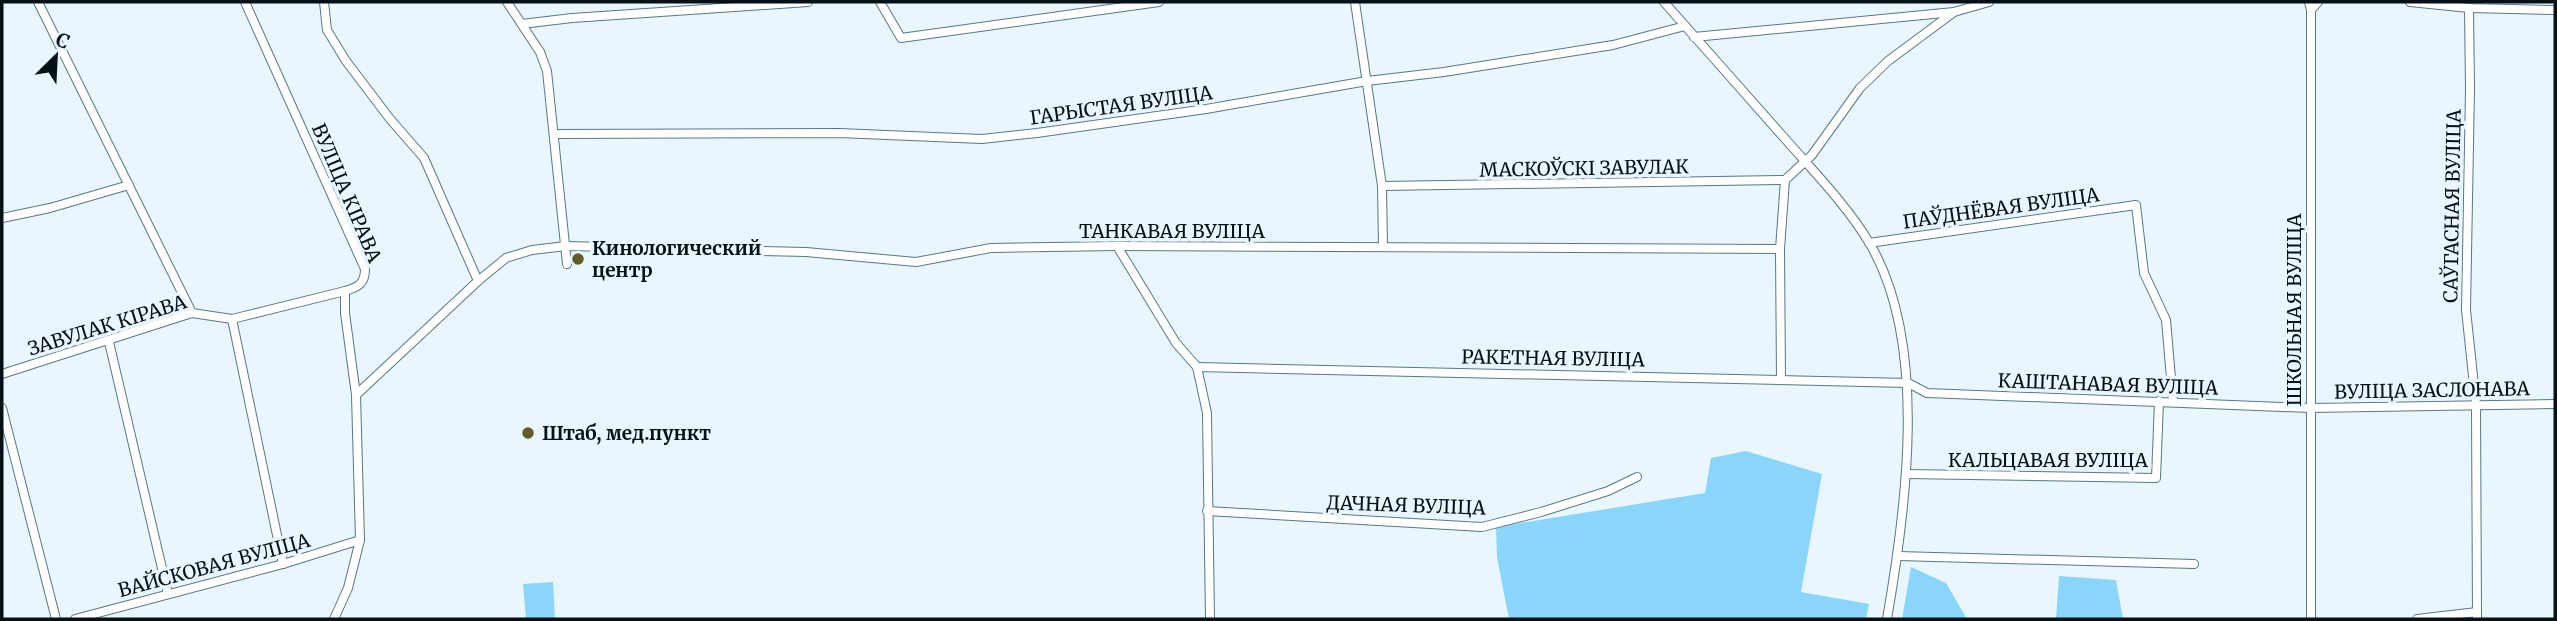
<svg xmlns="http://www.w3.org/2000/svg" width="2557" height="621" font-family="Merriweather,serif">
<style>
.green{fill:#8ad6fa}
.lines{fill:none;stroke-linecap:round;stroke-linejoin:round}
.street-casing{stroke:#587786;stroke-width:10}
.street{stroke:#fff;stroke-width:8}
.poi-dot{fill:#655b27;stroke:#e9f6fd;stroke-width:2.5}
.labels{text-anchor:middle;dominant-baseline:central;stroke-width:7;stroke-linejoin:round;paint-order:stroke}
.street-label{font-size:19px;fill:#051117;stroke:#e9f6fd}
.poi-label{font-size:19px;font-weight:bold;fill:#051117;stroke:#e9f6fd;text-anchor:start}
</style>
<rect width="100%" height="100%" fill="#e9f6fd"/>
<g class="green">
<path d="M1746,451L1822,474L1801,592L1869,604L1866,619H1509L1497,557L1496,527L1705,493L1711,458Z"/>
<path d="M1911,567L1946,583L1967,619H1902Z"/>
<path d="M2059,576L2116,580L2123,619H2056Z"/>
<path d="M553,582L555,619H526L523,584Z"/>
</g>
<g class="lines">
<g class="street-casing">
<g id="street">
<path d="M38,2L192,313"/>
<path d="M245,2L365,269C365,284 358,287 345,291V313L356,395L360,540L348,588L334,619"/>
<path d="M324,2L327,30L346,61L390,119L424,158L478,281"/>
<path d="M507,2L540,52L547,71L567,264"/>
<path d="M880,2L901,38L1159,2"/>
<path d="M1355,2L1382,186L1383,246"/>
<path d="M1664,2C1705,48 1746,95 1787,141C1816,174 1848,207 1870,244C1929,344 1906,510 1887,619"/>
<path d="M2309,2L2311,10V619"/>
<path d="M2410,2L2469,8L2555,10"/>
<path d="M2469,8L2470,89L2466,310L2476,404L2477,619"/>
<path d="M2311,10L2318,2"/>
<path d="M522,24L572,18L808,2"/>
<path d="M1694,37L1954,12L1989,2"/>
<path d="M554,134L839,133L982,139L1037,133L1206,109L1367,81L1444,72L1613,45L1685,26"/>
<path d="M1382,186L1785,180"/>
<path d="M2,218L50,208L129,185"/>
<path d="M1869,243L2136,205L2144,273L2166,320L2173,401"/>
<path d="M1117,246L1176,343L1197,367L1207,413L1210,619"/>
<path d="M232,319L283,564"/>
<path d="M109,342L168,594"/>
<path d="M1197,367L1908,383L1927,393L2310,408L2555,404"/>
<path d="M2,374L192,313L232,319L345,291"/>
<path d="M1781,379L1780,249L1785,180L1812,155L1860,88L1888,61L1954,12"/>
<path d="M356,395L478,281L506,258L532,250L566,246L806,252L916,262L991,248L1117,246L1780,249"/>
<path d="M2,408L56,619"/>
<path d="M1906,474L2156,478L2159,401"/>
<path d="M1207,511L1482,527L1541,512L1608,491L1637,477"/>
<path d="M1898,556L2194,564"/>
<path d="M75,619L283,564L360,540"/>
<path d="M2417,619L2477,612"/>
</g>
</g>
<use href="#street" class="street"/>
</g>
<g class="poi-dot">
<circle cx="578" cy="259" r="7"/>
<circle cx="528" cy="433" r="7"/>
</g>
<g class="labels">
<g class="street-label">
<text transform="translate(1121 105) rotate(-8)">ГАРЫСТАЯ ВУЛІЦА</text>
<text transform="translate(1584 168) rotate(-1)">МАСКОЎСКІ ЗАВУЛАК</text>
<text transform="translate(347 193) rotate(67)">ВУЛІЦА КІРАВА</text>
<text transform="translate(2452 206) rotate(-89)">САЎГАСНАЯ ВУЛІЦА</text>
<text transform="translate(2001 208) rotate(-8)">ПАЎДНЁВАЯ ВУЛІЦА</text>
<text x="1172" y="231">ТАНКАВАЯ ВУЛІЦА</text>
<text transform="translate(2294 310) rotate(-90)">ШКОЛЬНАЯ ВУЛІЦА</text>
<text transform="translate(107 325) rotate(-17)">ЗАВУЛАК КІРАВА</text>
<text transform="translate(1553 358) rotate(1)">РАКЕТНАЯ ВУЛІЦА</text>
<text transform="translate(2108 384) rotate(2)">КАШТАНАВАЯ ВУЛІЦА</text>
<text transform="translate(2432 390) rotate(-1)">ВУЛІЦА ЗАСЛОНАВА</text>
<text x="2048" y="460">КАЛЬЦАВАЯ ВУЛІЦА</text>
<text transform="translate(1406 505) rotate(2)">ДАЧНАЯ ВУЛІЦА</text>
<text transform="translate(214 565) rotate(-15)">ВАЙСКОВАЯ ВУЛІЦА</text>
</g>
<g class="poi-label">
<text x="592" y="248">Кинологический<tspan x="592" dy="22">центр</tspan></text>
<text x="542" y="433">Штаб, мeд.пункт</text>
</g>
</g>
<rect width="2557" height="621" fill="none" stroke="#051117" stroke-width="7"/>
<g transform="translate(56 56) rotate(24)" stroke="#e9f6fd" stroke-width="5" paint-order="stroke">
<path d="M0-5L12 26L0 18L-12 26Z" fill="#051117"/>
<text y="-10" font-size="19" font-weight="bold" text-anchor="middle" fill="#051117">С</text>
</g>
</svg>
